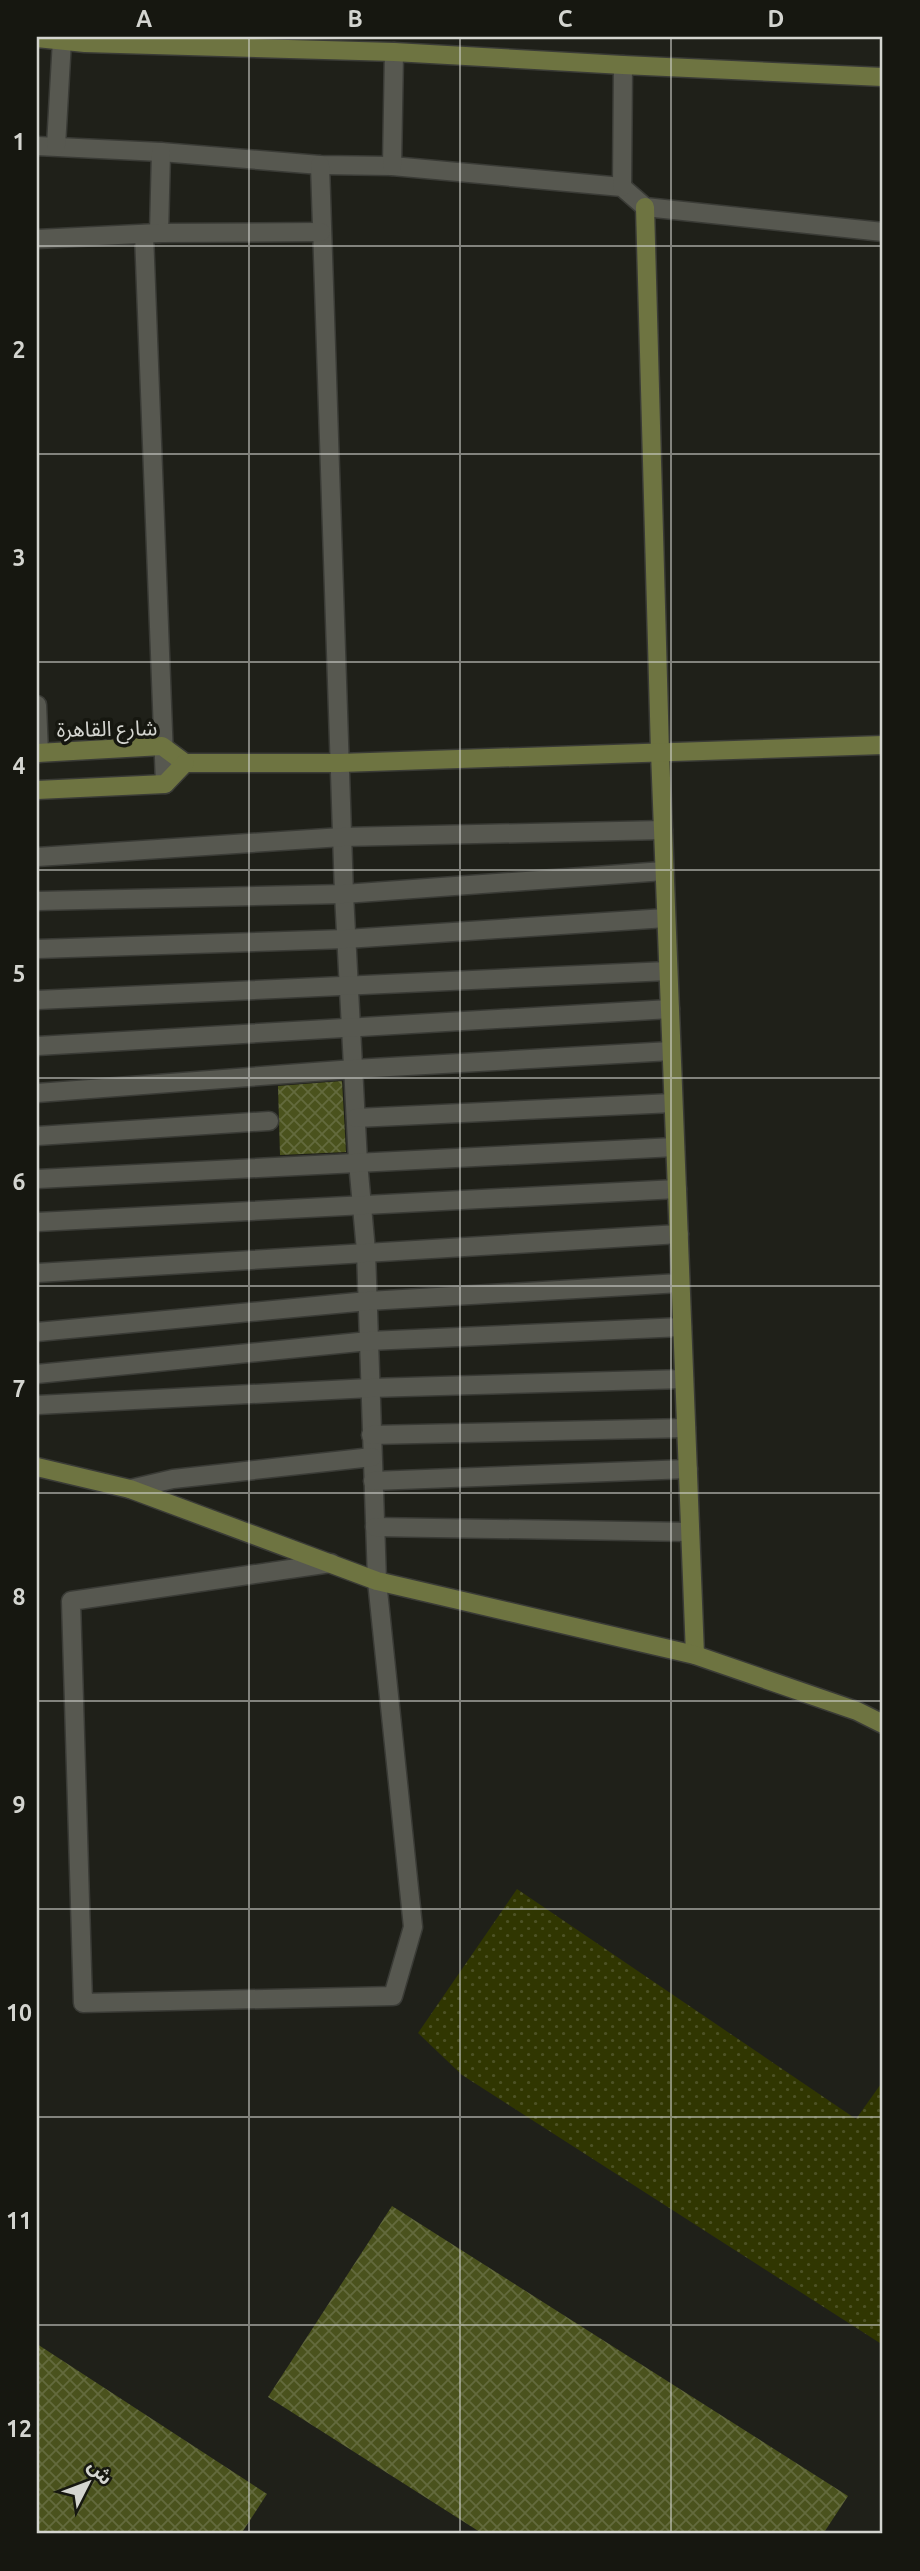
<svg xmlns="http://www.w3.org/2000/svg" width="920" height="2571" font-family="Ubuntu,'Noto Sans Arabic',sans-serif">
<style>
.green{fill:url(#green-dots)}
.building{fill:url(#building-cross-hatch)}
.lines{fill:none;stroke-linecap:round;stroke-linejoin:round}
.street-casing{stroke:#3a3b36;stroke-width:21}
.secondary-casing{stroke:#3a3b36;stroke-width:21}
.street{stroke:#575850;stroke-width:18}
.secondary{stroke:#6e7441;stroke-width:18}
.grid{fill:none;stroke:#d4d5d0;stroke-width:2;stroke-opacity:0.55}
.labels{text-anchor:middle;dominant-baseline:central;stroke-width:7;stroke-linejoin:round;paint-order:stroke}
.street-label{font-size:21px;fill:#d4d5d0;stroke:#161710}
.neatline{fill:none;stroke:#d4d5d0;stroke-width:2.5}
.grid-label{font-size:23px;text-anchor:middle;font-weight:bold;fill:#d4d5d0}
</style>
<defs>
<pattern id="green-dots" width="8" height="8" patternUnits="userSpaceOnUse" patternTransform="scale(1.75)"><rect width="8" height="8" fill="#303601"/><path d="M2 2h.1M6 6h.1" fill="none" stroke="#4d5225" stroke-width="1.8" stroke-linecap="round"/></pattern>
<pattern id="building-cross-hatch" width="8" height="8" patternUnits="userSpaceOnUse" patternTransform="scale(1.75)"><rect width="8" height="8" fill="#4a521d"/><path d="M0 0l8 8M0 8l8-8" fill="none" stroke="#636a3d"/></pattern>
</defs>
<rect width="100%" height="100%" fill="#1f2019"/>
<path class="green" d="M517,1889L856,2119L883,2081V2345L462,2075L418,2033Z"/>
<g class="building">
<path d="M342,1081L346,1152L280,1155L278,1086Z"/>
<path d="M392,2206L848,2496L823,2534H483L268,2397Z"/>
<path d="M37,2344L267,2494L241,2534H37Z"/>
</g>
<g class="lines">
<g class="street-casing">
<g id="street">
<path d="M37,146L161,152L320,165L392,166L622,187L645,207L883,232"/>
<path d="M56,146L62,40L59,37"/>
<path d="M320,165L344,894L358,1162L366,1251L377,1581L413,1927L393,1996L83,2003L71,1601L331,1563"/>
<path d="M392,166L394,52"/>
<path d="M622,187L623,65"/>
<path d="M159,233L161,152"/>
<path d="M144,234L165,784"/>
<path d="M37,239L159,233L321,232"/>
<path d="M37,705L39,753"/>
<path d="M37,857L342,837L663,830"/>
<path d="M37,901L344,894L664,871"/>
<path d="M37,949L346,939L666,918"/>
<path d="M37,1000L668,971"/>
<path d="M37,1046L670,1009"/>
<path d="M37,1093L354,1069L671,1051"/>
<path d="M356,1118L673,1103"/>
<path d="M37,1136L269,1121"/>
<path d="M37,1179L675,1147"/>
<path d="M37,1222L677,1189"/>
<path d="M37,1273L679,1234"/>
<path d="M37,1332L368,1301L680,1283"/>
<path d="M37,1374L369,1341L682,1327"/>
<path d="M37,1405L370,1388L684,1379"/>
<path d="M371,1435L686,1428"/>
<path d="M373,1481L688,1469"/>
<path d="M130,1489L173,1479L372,1457"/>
<path d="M375,1527L690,1532"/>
</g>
</g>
<g class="secondary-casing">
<g id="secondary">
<path d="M37,38L85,43L394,52L623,65L883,77"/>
<path d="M645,207L660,752L695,1655"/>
<path d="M37,753L162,746L185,763"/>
<path d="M185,763H340L883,745"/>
<path d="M37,790L165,784L185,763"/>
<path d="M37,1467L130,1489L377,1581L695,1655L857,1711L883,1724"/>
</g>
</g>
<use href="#street" class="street"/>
<use href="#secondary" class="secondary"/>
</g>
<path class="grid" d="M249,37V2534M460,37V2534M671,37V2534M37,246H883M37,454H883M37,662H883M37,870H883M37,1078H883M37,1286H883M37,1493H883M37,1701H883M37,1909H883M37,2117H883M37,2325H883"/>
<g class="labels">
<g class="street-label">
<text transform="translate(107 728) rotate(-1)">شارع القاهرة</text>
</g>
</g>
<rect width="920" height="2571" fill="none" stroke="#161710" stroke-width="77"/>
<g transform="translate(88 2483) rotate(48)" stroke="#161710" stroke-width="5" paint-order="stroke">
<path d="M0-5L12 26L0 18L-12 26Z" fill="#d4d5d0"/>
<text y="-10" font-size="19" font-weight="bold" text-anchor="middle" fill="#d4d5d0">ش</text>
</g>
<rect x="38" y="38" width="843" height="2494" class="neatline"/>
<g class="grid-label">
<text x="144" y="27">A</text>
<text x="355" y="27">B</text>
<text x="565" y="27">C</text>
<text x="776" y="27">D</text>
<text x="19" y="150">1</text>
<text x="19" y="358">2</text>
<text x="19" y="566">3</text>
<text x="19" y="774">4</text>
<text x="19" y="982">5</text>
<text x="19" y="1190">6</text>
<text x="19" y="1397">7</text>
<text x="19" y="1605">8</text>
<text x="19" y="1813">9</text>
<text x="19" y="2021">10</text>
<text x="19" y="2229">11</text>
<text x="19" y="2437">12</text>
</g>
</svg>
